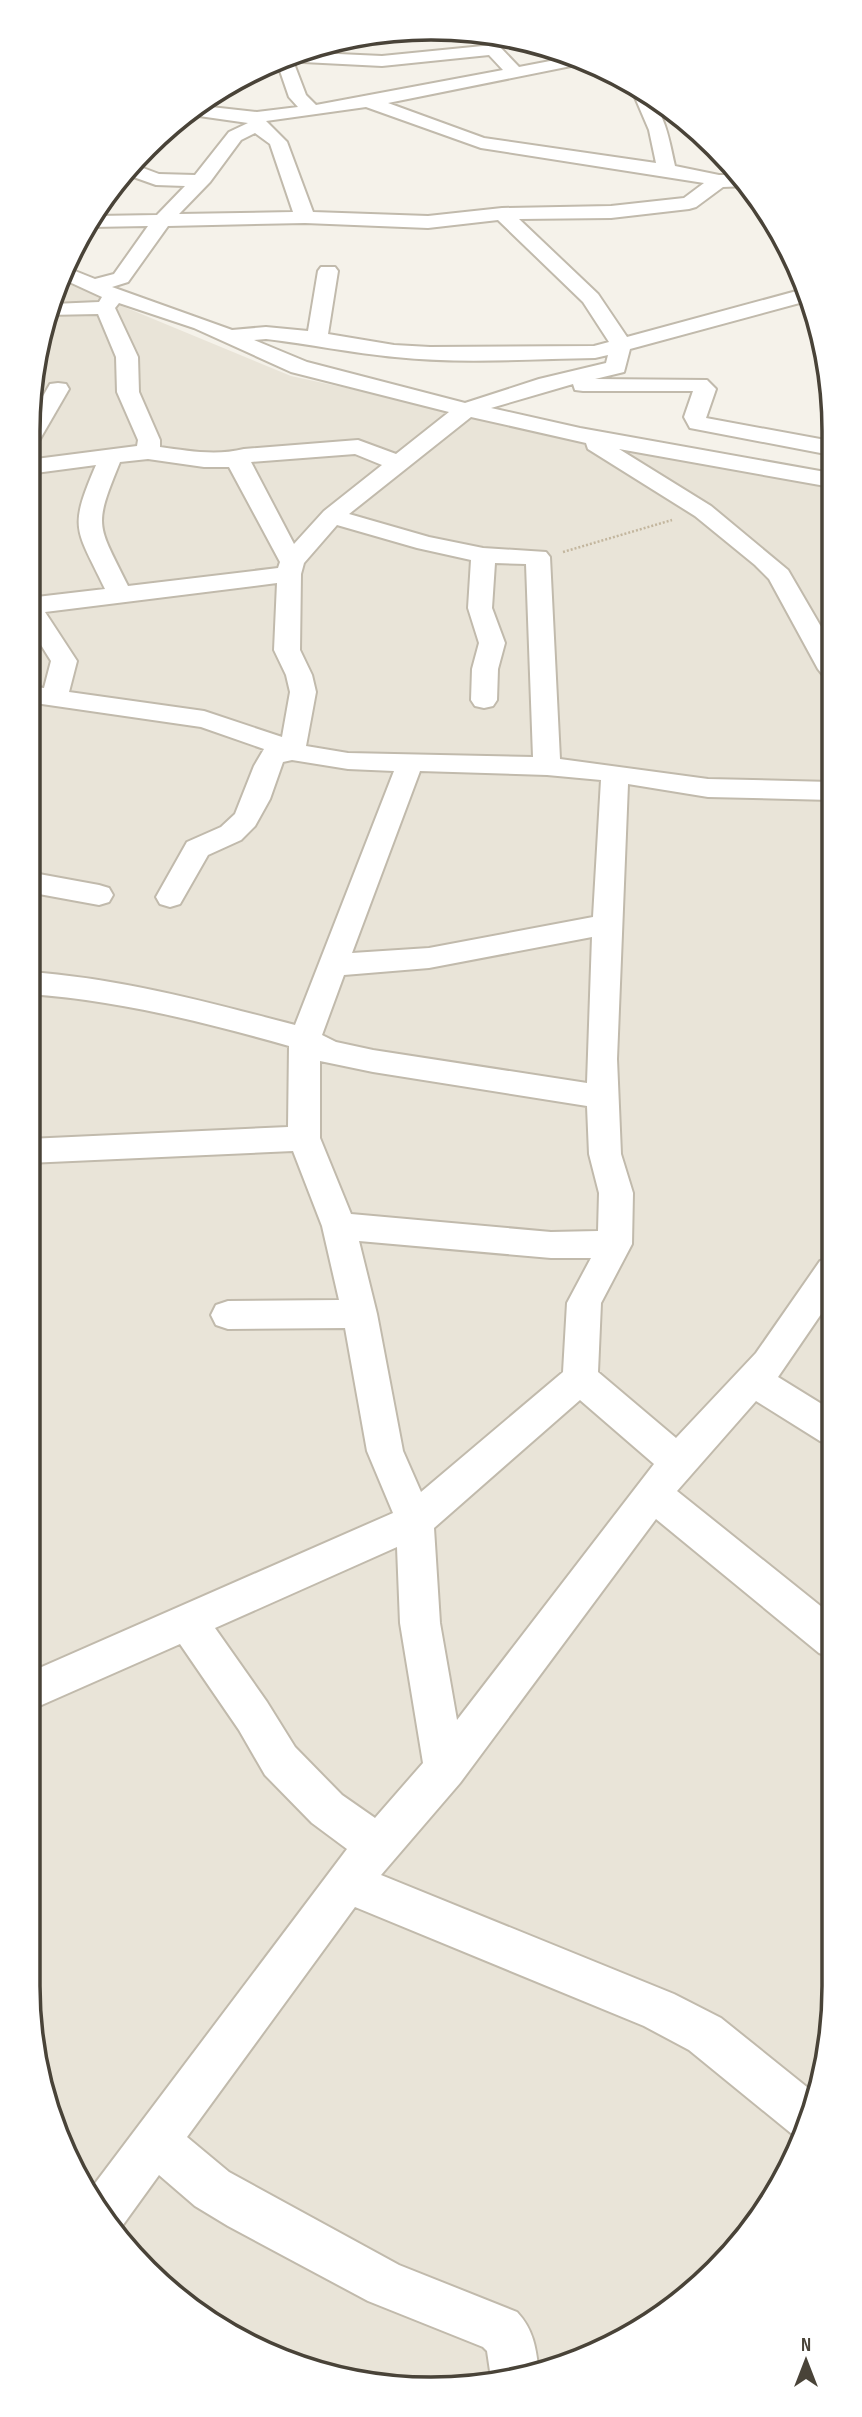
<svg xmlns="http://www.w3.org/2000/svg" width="862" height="2417" font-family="'Sofia Sans Condensed',sans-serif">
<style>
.residential{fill:#e9e4d8}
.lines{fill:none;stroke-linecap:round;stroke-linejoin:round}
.minor-casing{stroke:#c1baac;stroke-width:4}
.path{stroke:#c3b69e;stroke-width:2.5;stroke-dasharray:2 2;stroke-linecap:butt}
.minor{fill:#fff;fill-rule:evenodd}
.rim{fill:none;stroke:#494338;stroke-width:3.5}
</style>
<rect width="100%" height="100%" fill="#f5f2ea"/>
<path class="residential" d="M64,282L291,376L664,457L831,486L834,1986L820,2090L766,2210L655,2321L535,2375L379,2386L252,2347L128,2252L59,2140L28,1986V431L42,327Z"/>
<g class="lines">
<g class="minor-casing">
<g id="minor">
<path d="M493,45L499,46L519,67L571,57L586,63L388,103L484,138L656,163L649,130L631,88L635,84C665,109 667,130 675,166L719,175H741L748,186L723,187L696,207L689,209L611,218L519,219L598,294L627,337L804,289L807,301L630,349L624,372L595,379L707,380L716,389L706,418L831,441V455L690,428L684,417L693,391H583L575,390L573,384L491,408L580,428L831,473V487L619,449L711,506L788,570L831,644V677L822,674L818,669L769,579L755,565L695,516L588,449L586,443L471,417L349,514L429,537L483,548L546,552L550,557L560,759L708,779L831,782V800L708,797L628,784L617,1059L621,1154L633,1193L632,1244L601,1303L598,1372L676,1438L756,1353L820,1261L832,1258V1298L778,1377L833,1411V1445L820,1441L756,1401L677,1491L833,1616V1658L819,1653L656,1519L460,1783L381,1875L674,1994L721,2018L818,2096L799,2137L792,2134L689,2050L644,2026L355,1907L187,2137L229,2172L399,2265L517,2312C534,2330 536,2349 539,2373L491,2378L487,2351L483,2347L368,2301L228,2226L195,2206L159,2175L120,2229L115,2231L90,2190L347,1849L312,1823L265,1775L239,1730L180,1644L28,1711V1673L393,1513L367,1451L345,1328L228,1329L216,1325L211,1315L216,1305L228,1301L339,1300L322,1226L293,1151L28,1163V1139L288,1127L289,1046C204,1022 117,1000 28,994V972C119,978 207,1002 295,1025L394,771L348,769L292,760L283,762L270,799L255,826L241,840L208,855L180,904L170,907L160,904L156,897L187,842L221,827L235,814L254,766L264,749L201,727L28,702V686L44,688L51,661L28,624V598L105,589C76,528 68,530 96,465L28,474V460L137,446L138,440L117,392L116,357L98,314L47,315L53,304L99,302L102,297L65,280L70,269L95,279L114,274L148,226L91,227L96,216L157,215L185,186L156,185L125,174L135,165L159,174L195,175L229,132L248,123L192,115L202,106L257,112L298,107L289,97L278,65L293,61L306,95L316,105L503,70L489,55L382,66L303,62L296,59L316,53L382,56ZM366,107L481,148L704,183L684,198L611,206L502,208L428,216L313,212L287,142L266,121ZM255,133L270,144L293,212L179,214L210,182L241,140ZM498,220L583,302L609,342L594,346L430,347L394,345L328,334L338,271L335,267H321L318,271L308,331L266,327L232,330L112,287L128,282L168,226L305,223L428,228ZM119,303L194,328L291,372L449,412L396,454L358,440L244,449C216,456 189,451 160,447V440L139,392L138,357L115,308ZM266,339C309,344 352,353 395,357C460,364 529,359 595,358L608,355L606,363L539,379L465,403L307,362L254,340ZM355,454L382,465L324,511L294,544L251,462ZM148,459L204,467H229L280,562L278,568L128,586C97,523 93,528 120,462ZM337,525L417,548L471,560L468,608L479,643L472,669L471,700L475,706L484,708L493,706L497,700L498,669L505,643L492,608L495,563L526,564L533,757L348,753L306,746L316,692L312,675L300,650L301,574L304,563ZM277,583L274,650L286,675L290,692L282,737L204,711L69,692L77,661L45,612ZM420,771L547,775L601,780L593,917L429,948L352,953ZM592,937L587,1083L373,1050L336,1042L322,1035L344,975L429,968ZM320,1061L373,1072L587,1106L589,1154L599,1193L598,1231L551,1232L351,1214L320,1138ZM359,1241L551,1258H591L567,1303L563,1372L421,1492L403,1451L377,1314ZM580,1400L654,1464L457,1720L440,1623L434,1528ZM397,1547L400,1623L423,1763L375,1818L342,1795L295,1747L267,1702L215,1628Z"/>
<path d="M58,383L66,384L69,389L36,446L28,448L30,419L50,384Z"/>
<path d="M28,872L99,885L109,888L113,895L109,902L99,905L28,892Z"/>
</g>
</g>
<path class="path" d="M563,552L672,520"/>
<use href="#minor" class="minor"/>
</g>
<path d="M0 0H862V2417H0ZM431 40H431A391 391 0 0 1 822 431V1986A391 391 0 0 1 431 2377H431A391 391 0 0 1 40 1986V431A391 391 0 0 1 431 40Z" fill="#fff" fill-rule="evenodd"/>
<path class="rim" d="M431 40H431A391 391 0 0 1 822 431V1986A391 391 0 0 1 431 2377H431A391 391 0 0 1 40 1986V431A391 391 0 0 1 431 40Z"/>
<g transform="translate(806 2361)" stroke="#ffffff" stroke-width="5" paint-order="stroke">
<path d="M0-5L12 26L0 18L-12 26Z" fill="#494338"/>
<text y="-10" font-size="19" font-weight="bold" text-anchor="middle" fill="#494338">N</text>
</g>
</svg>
